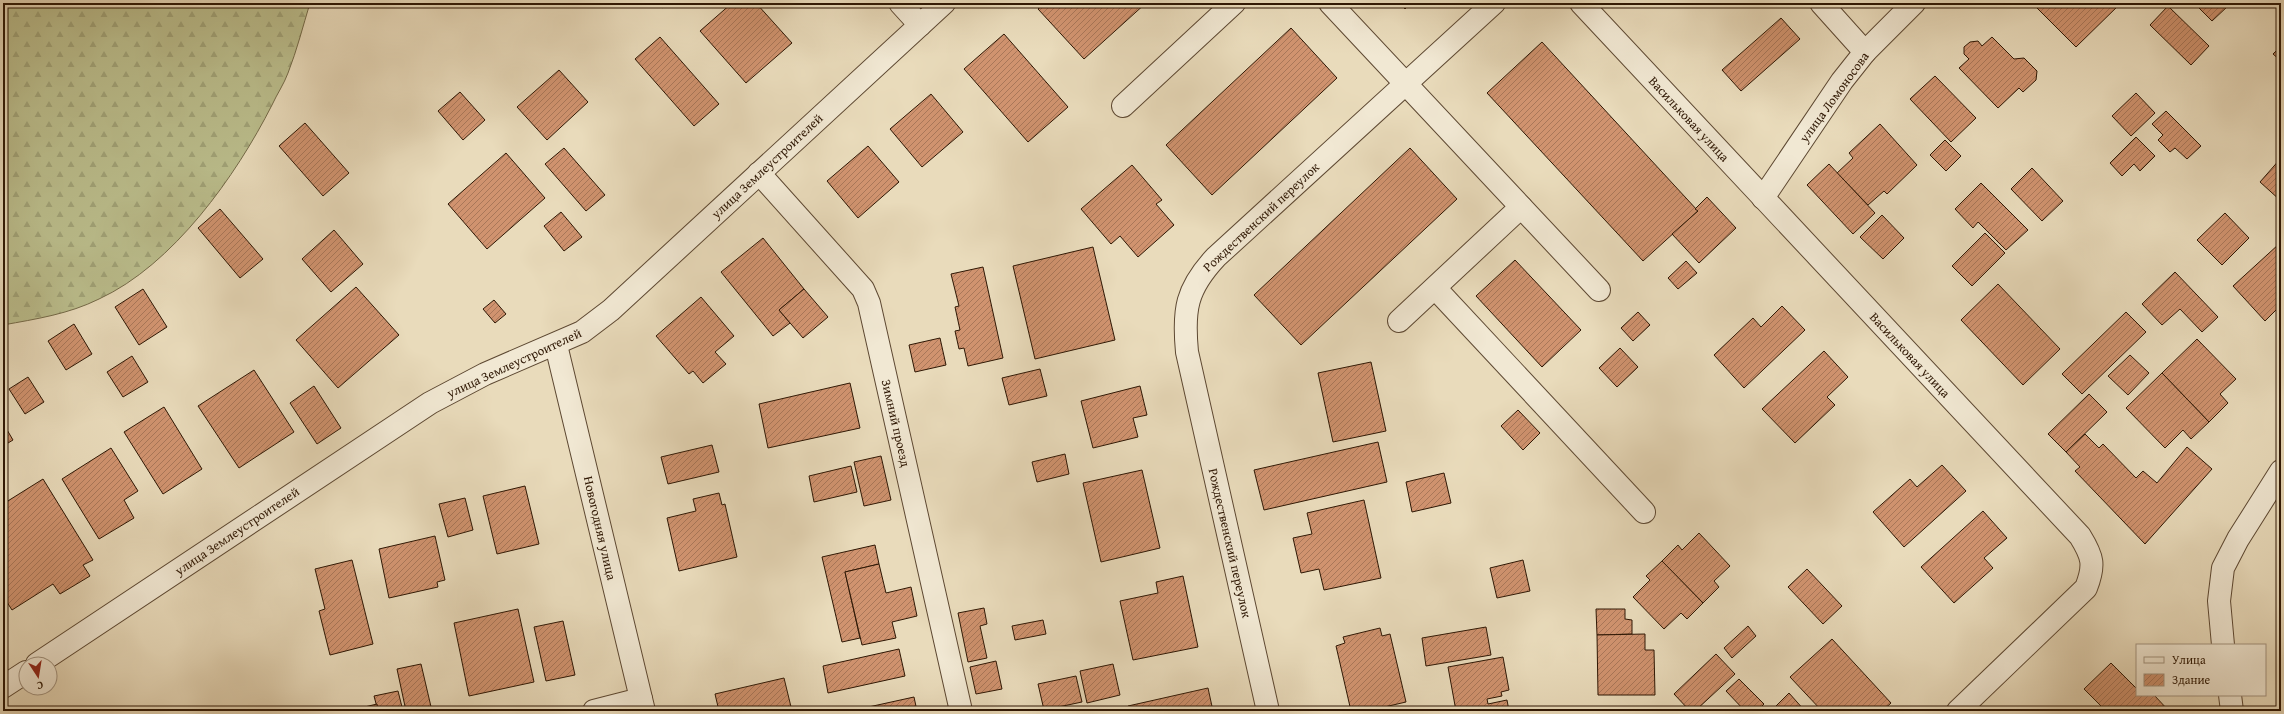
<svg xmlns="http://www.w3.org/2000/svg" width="2284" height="714" font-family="'Gentium Book Plus',serif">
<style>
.forest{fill:url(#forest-firs);stroke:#746a48}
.building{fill:url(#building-hatch);stroke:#2e1704}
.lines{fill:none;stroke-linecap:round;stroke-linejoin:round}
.minor-casing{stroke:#5d4832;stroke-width:24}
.minor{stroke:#f1e8d3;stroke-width:22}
.labels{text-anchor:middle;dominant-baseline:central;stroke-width:3;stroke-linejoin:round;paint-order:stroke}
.street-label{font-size:13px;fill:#2e1704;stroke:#f1e8d3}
</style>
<defs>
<pattern id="forest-firs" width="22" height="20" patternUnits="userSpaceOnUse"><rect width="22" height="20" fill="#bbbe8d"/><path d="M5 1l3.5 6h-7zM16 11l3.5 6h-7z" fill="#a1a378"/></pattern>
<pattern id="building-hatch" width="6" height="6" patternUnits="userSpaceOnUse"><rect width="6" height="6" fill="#d0936f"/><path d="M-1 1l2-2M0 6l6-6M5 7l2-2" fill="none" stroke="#a97759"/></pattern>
</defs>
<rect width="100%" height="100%" fill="#e9dbbb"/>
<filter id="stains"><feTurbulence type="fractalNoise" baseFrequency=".005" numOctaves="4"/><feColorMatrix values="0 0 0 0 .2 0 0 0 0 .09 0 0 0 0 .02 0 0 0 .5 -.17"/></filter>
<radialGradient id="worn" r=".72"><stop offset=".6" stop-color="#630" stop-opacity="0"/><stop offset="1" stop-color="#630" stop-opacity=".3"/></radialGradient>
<path class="forest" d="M3,3H310C303,26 297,50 288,73C284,84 277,94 272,105C236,176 173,265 99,299C69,314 36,319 3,325Z"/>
<g class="building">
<path d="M657,3H668L662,8Z"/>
<path d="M732,3H756L792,43L746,83L700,31Z"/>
<path d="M860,3H870L865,8Z"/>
<path d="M1045,3H1146L1084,59L1038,9Z"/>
<path d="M1400,3H1411L1405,9Z"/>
<path d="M2036,3H2121L2076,47L2034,5Z"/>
<path d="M2194,3H2224L2228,6L2212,21Z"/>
<path d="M2168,6L2209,46L2191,65L2150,25Z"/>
<path d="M1781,18L1800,39L1741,91L1722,70Z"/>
<path d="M1291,28L1337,78L1212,195L1166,145Z"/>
<path d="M1004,34L1068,107L1028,142L964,69Z"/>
<path d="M660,37L719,104L694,126L635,59Z"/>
<path d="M1992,37L2014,59L2024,58L2037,71L2036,80L2023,92L2019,88L1998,108L1959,68L1969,59L1964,54V47L1970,42L1978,41L1982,46Z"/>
<path d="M1542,42L1698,211L1643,261L1487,93Z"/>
<path d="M2281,46V61L2273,54Z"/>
<path d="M559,70L588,102L547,140L517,107Z"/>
<path d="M1935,76L1976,118L1951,142L1910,99Z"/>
<path d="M460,92L485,120L463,140L438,111Z"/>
<path d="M2136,93L2155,113L2131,136L2112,116Z"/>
<path d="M931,94L963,132L922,167L890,129Z"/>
<path d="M2166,111L2201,146L2187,159L2175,148L2170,152L2158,140L2163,135L2152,124Z"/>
<path d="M305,123L349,173L323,196L279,146Z"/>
<path d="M1880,124L1917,165L1887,194L1884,191L1868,205L1837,173L1853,158L1849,153Z"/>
<path d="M2136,137L2155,156L2140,171L2134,164L2122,176L2110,163Z"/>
<path d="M1945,140L1961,156L1946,171L1930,155Z"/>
<path d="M868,146L899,182L858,218L827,181Z"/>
<path d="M564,148L605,195L586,211L545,164Z"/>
<path d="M1410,148L1457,199L1301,345L1254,295Z"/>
<path d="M506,153L545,198L487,249L448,204Z"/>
<path d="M2281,158V201L2260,182Z"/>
<path d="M1829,164L1875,213L1853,234L1807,185Z"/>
<path d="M1132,165L1162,200L1156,204L1174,225L1138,257L1120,236L1111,244L1081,209Z"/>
<path d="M2032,168L2063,201L2042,221L2011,189Z"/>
<path d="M1981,183L2028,230L2006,250L1978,222L1973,228L1955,209Z"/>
<path d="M1707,197L1736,228L1699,263L1672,234L1698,211L1695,209Z"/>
<path d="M220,209L263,259L240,278L198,228Z"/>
<path d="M561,212L582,237L564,251L544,226Z"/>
<path d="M2225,213L2249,238L2222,265L2197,240Z"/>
<path d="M1882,215L1904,238L1883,259L1860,237Z"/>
<path d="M334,230L363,264L331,292L302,259Z"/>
<path d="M1985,233L2005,253L1972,286L1952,266Z"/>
<path d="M763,238L804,289L779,310L790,323L773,336L721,272Z"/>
<path d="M2279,244L2281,246V305L2265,321L2233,286Z"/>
<path d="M1093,247L1115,340L1035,359L1013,266Z"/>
<path d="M1515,260L1581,330L1542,367L1476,296Z"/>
<path d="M1686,261L1697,273L1678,289L1668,278Z"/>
<path d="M983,267L1003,358L968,366L964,348L959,349L955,331L960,330L955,307L959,306L951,274Z"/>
<path d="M2175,272L2218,317L2202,332L2180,309L2162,325L2142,304Z"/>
<path d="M1998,284L2060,349L2023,385L1961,320Z"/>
<path d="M356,287L399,335L338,388L296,340Z"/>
<path d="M143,289L167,327L139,345L115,307Z"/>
<path d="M804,289L828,317L803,338L779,310Z"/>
<path d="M701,297L734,336L715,352L726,364L703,383L693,371L689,374L656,336Z"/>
<path d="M494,300L506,314L495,323L483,309Z"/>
<path d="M1782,306L1805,330L1744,388L1714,355L1753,318L1761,327Z"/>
<path d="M1638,312L1650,325L1633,341L1621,328Z"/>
<path d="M2126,312L2146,332L2082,394L2062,374Z"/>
<path d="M74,324L92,354L66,370L48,341Z"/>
<path d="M940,338L946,365L915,372L909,345Z"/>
<path d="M2197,339L2236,379L2220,394L2228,403L2209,422L2162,373Z"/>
<path d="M1620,348L1638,367L1617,387L1599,368Z"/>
<path d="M1824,351L1848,377L1827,397L1835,405L1795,443L1762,409Z"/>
<path d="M2130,355L2149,373L2128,395L2108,376Z"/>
<path d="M132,356L148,382L123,397L107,372Z"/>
<path d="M1371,362L1386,431L1333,442L1318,373Z"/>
<path d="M1040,369L1047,396L1009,405L1002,378Z"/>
<path d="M254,370L294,432L239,468L198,406Z"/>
<path d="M2162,373L2209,422L2191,439L2183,430L2165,448L2126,408Z"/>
<path d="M28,377L44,402L25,414L9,389Z"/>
<path d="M850,383L860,428L768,448L759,404Z"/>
<path d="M314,386L341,428L317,444L290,403Z"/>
<path d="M1140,386L1147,415L1133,418L1138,437L1093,448L1081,401Z"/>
<path d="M2089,394L2107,412L2066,452L2048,434Z"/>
<path d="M164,407L202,469L163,494L124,432Z"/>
<path d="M1518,410L1540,433L1523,450L1501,426Z"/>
<path d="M3,423L13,440L3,446Z"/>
<path d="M2085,434L2099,448L2103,444L2136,478L2143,471L2157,483L2187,447L2212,469L2145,544L2075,471L2080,467L2066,452Z"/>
<path d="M1378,442L1387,482L1264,510L1254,470Z"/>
<path d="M712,445L719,472L668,484L661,457Z"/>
<path d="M111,448L138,491L124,500L134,518L99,539L62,479Z"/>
<path d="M1065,454L1069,474L1037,482L1032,462Z"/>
<path d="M881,456L891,500L864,506L854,462Z"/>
<path d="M1942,465L1966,491L1904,547L1873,512L1910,479L1917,487Z"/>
<path d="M851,466L857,492L814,502L809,476Z"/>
<path d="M1142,470L1160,548L1101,562L1083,483Z"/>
<path d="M1444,473L1451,503L1412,512L1406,482Z"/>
<path d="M43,479L93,560L83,565L90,576L60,594L53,584L12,610L3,596V504Z"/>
<path d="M525,486L539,544L497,554L483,496Z"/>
<path d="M719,493L722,505L725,504L737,557L679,571L667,518L696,511L693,499Z"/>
<path d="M465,498L473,530L448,537L439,504Z"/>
<path d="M1364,500L1381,578L1324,590L1319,569L1301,573L1293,538L1312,534L1307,513Z"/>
<path d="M1983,511L2007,538L1984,558L1993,568L1954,603L1921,567Z"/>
<path d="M1699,533L1730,566L1714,581L1719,587L1703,603L1662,561L1678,545L1682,550Z"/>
<path d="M435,536L445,580L437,582L438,587L389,598L379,549Z"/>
<path d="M875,545L879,564L845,572L860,638L842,642L822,557Z"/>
<path d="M352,560L373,644L330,655L319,611L325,609L315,569Z"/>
<path d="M1523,560L1530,591L1497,598L1490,568Z"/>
<path d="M1662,561L1703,603L1687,619L1681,613L1664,629L1633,597L1650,580L1646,576Z"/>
<path d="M879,564L886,593L911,587L917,616L892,622L896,638L862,645L845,572Z"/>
<path d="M1807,569L1842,606L1823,624L1788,587Z"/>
<path d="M1183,576L1198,647L1133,660L1120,601L1158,593L1156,582Z"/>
<path d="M984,608L987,624L980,626L987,658L968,662L958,613Z"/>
<path d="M518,609L534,682L469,696L454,623Z"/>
<path d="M1596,609H1625V619L1632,620V634L1597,635Z"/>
<path d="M1043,620L1046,634L1015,640L1012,626Z"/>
<path d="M563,621L575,675L546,681L534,627Z"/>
<path d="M1748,626L1756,636L1732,658L1724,648Z"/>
<path d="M1486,627L1491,655L1426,666L1422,638Z"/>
<path d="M1380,628L1382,636L1390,634L1406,702L1367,711H1351L1336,646L1345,643L1343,637Z"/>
<path d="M1645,634V650H1654L1655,695H1598L1597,635Z"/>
<path d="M1832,639L1891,703L1882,711H1822L1790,677Z"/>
<path d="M899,649L905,676L828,693L823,666Z"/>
<path d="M1716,654L1735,674L1695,711H1690L1674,694Z"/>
<path d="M1503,657L1509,690L1501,692L1502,696L1487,699L1488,704L1507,700L1509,711H1456L1448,667Z"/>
<path d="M996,661L1002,689L976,694L970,667Z"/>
<path d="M2111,663L2137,689V695H2154L2169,711H2106L2084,689Z"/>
<path d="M421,664L432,711H406L397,669Z"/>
<path d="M1113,664L1120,695L1087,703L1080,671Z"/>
<path d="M1076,676L1082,702L1044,710L1038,684Z"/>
<path d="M784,678L792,711H719L715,694Z"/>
<path d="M1739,679L1764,704L1757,711H1745L1726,691Z"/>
<path d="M1208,688L1213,711H1129L1128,706Z"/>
<path d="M398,691L403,711H378L374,696Z"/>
<path d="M1789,693L1805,711H1777L1774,708Z"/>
<path d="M914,697L917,711H865L864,708Z"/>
<path d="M377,704L378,711H348Z"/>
<path d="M1437,708L1438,711H1428Z"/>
</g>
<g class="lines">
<g class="minor-casing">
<g id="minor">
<path d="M900,3L920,25"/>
<path d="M1330,3L1599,290"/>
<path d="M1581,3L2080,536C2093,557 2095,565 2086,588L1958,711"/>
<path d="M1821,3L1865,52"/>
<path d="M1123,106L1234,3"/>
<path d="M759,173L863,289L869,303L961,711"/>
<path d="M1763,198L1842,81L1865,52L1914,3"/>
<path d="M1436,289L1644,512"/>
<path d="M1399,321L1521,207"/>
<path d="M556,345L644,711"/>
<path d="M2223,645L2219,601L2223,568L2238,539L2281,471"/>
<path d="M37,664L430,403L485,374L582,332L611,310L944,3"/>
<path d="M3,687L26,672"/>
<path d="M2230,695L2232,711"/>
<path d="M594,711L641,699"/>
<path d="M1268,711L1187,352C1183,310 1186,289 1216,257L1494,3"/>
</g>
</g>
<use href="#minor" class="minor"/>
</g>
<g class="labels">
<g class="street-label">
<text transform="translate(1834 97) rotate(-54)">улица Ломоносова</text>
<text transform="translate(1689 119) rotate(47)">Васильковая улица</text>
<text transform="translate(767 166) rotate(-43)">улица Землеустроителей</text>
<text transform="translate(1261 217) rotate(-43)">Рождественский переулок</text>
<text transform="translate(1910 355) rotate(47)">Васильковая улица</text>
<text transform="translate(514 363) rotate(-25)">улица Землеустроителей</text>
<text transform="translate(896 423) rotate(77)">Зимний проезд</text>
<text transform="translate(600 528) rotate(77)">Новогодняя улица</text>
<text transform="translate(237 531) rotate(-34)">улица Землеустроителей</text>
<text transform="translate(1230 543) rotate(77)">Рождественский переулок</text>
</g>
</g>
<rect width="2284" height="714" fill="none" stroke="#e9dbbb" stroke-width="16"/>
<rect x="4" y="4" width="2276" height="706" fill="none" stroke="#2e1704" stroke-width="2"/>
<rect x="8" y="8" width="2268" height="698" fill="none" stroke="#2e1704"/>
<rect x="2136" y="644" width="130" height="52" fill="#f1e8d3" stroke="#a39480"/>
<rect x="2144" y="657" width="20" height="6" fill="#f1e8d3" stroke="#a39480"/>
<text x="2172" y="664" font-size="12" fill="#2e1704">Улица</text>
<rect x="2144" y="674" width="20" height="12" fill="url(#building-hatch)" stroke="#a39480"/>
<text x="2172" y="684" font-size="12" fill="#2e1704">Здание</text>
<g transform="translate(38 676) rotate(168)"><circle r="19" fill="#f1e8d3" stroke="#a39480"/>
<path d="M0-3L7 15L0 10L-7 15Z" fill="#8f2418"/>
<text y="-6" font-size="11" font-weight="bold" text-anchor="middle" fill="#2e1704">С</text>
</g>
<rect width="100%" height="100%" filter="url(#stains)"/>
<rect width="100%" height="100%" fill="url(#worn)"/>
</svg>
